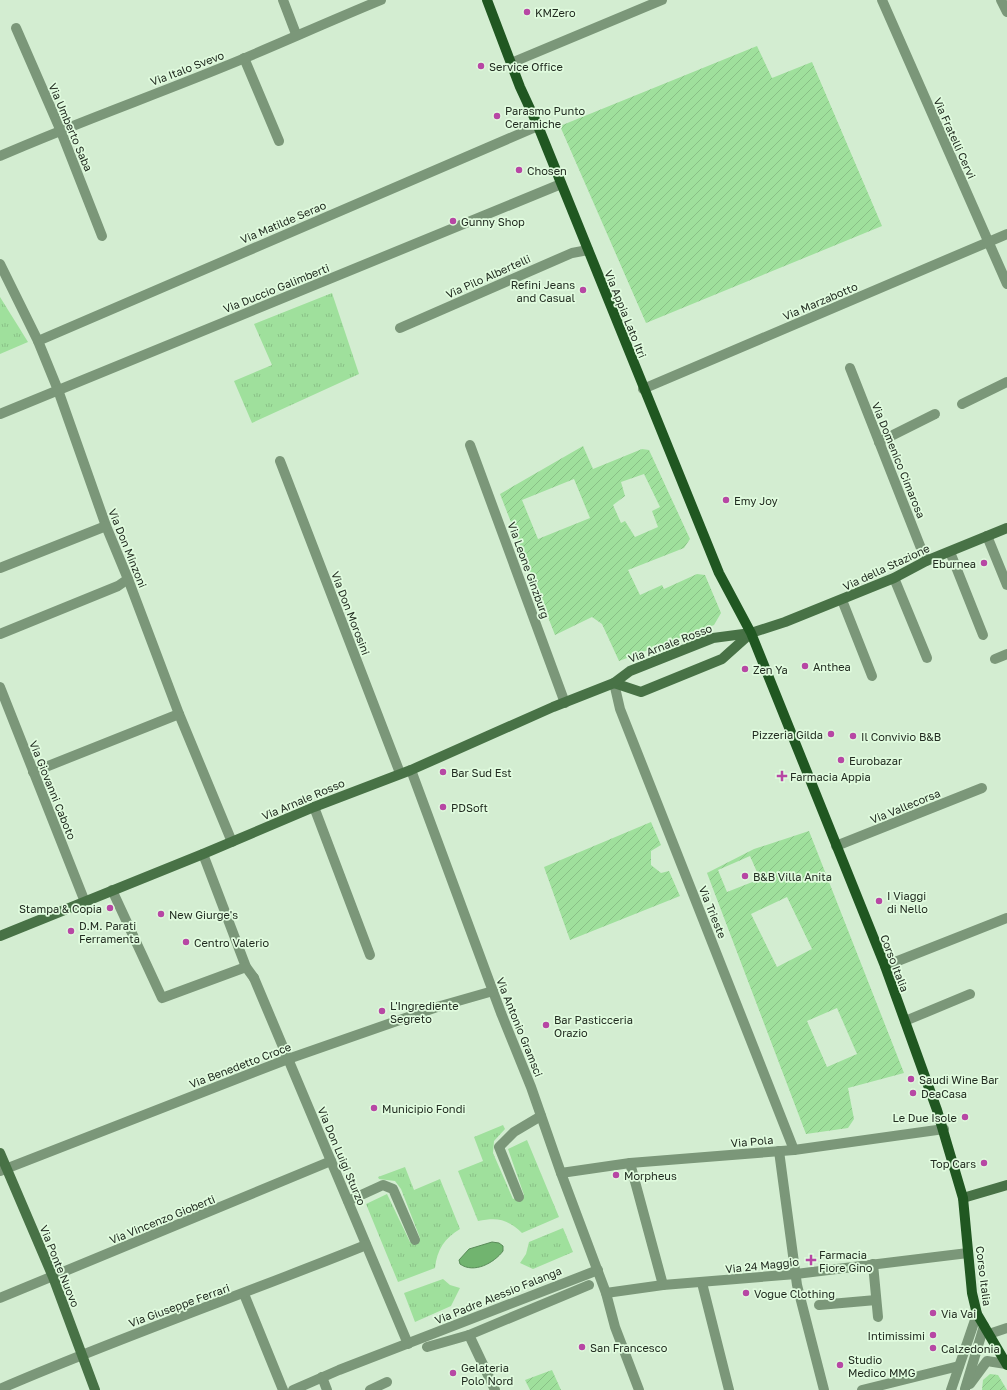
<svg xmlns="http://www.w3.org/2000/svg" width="1007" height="1390" font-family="'Golos Text',sans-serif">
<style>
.grass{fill:url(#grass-tufts)}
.garden{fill:url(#garden-furrows);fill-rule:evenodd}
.water{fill:#71b46f;stroke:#598b58}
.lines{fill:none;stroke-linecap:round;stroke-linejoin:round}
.lane{stroke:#7b9779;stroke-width:10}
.street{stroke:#7b9779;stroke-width:10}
.secondary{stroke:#487246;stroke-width:10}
.primary{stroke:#205721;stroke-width:10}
.poi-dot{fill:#b747a4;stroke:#e0fbde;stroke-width:1.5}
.labels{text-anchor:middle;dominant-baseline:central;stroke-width:3.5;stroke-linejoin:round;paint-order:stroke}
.poi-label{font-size:11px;fill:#222c21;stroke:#e0fbde;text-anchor:start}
.street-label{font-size:11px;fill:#222c21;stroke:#e0fbde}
</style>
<defs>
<pattern id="grass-tufts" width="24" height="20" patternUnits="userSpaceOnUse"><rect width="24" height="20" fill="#9fe09c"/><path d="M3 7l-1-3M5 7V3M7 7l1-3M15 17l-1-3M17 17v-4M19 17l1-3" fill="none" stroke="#89c086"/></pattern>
<pattern id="garden-furrows" width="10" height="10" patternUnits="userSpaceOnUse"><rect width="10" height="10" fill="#9fe09c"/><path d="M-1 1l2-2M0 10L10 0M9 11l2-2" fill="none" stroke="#89c086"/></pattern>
</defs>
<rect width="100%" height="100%" fill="#d3edd1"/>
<g class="grass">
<path d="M332,293L359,374L252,423L234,381L272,365L254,324Z"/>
<path d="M0,297L28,342L0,354Z"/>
<path d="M503,1125L505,1129L494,1141L493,1153L513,1199L524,1195L508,1149L527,1140L559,1217L522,1233C507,1219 498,1217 478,1221L458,1171L483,1161L474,1137Z"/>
<path d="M405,1167L414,1190L440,1179L460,1229C445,1238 437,1249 435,1268L398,1282L366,1204L387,1194L410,1242L420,1238L401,1189L395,1181L379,1179L378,1177Z"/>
<path d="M563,1228L573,1252L533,1269L520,1263L526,1254L529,1242Z"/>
<path d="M443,1279L450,1285L460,1288L451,1306L415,1322L404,1293Z"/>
</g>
<g class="garden">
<path d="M757,46L772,78L812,62L882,226L646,323L560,126Z"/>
<path d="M583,446L593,469L642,449L649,450L690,539L684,548L628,570L640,595L662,585L664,589L697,574L705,575L721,613L714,625L619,661L602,624L592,617L555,635L500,494ZM644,474L660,507L652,511L658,527L635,537L625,521L621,523L613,505L625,496L621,482ZM574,479L590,518L538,539L522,500Z"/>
<path d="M651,822L661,845L651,851V865L661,873L669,871L680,896L570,940L544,867Z"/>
<path d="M809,831L904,1073L848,1088L854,1119L848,1128L806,1134L707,873L754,849ZM750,856L760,879L727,892L718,870ZM787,897L812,949L777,967L751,914ZM837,1008L857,1054L827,1067L807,1021Z"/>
<path d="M552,1370L561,1390H530L525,1380Z"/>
<path d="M990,1374L998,1375L1007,1390H982L983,1380Z"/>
</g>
<path class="water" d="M492,1242L499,1243L503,1246V1251C494,1263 474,1274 460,1264L459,1260L469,1249Z"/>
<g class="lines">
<g class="lane">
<path d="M879,442L935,414"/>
<path d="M950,552L983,635"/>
<path d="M203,854L246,967L254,978"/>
<path d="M112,890L162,998L246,967"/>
<path d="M519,1197L499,1147L514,1132L541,1116"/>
<path d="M348,1201L383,1185L393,1189L415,1240"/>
<path d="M873,1264L878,1317"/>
<path d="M819,1305L876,1300"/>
<path d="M322,1377L327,1390"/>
<path d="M370,1390L387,1382"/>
</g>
<g class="street">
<path d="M283,0L296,34"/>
<path d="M882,0L1007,284"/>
<path d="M1001,0L1007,12"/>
<path d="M16,28L60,129L102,236"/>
<path d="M244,58L279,141"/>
<path d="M511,63L662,0"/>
<path d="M0,156C80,121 164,92 245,58C290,39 335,19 381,0"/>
<path d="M0,264L38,341L58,390L106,526L128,579L179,714L232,842"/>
<path d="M400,328L572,253L588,250"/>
<path d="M38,341L538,126"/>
<path d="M850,368L926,561"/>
<path d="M643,389L1007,234"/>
<path d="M962,404L1007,382"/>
<path d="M0,414L561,184"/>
<path d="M470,445L565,703"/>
<path d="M280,461L400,773"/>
<path d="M987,536L1007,585"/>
<path d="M0,568L106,526"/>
<path d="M894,578L927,658"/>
<path d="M842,600L872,676"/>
<path d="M0,634L118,586L128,579"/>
<path d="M995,659L1007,654"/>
<path d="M614,683L620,709L794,1150"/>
<path d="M0,687L85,902"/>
<path d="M411,770L501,1013L531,1087L561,1173L606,1293L615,1327L639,1390"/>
<path d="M33,772L179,714"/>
<path d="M314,807L370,955"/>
<path d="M836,846L982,788"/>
<path d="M885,966L1007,918"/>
<path d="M254,978L408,1344"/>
<path d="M905,1021L970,994"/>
<path d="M779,1151L797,1285L824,1390"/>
<path d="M630,1163L663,1285"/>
<path d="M0,1171L288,1059L437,1007L493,991"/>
<path d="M561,1173L630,1163L794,1150L944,1129"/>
<path d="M702,1283L729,1390"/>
<path d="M606,1293L663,1285L796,1274L968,1253"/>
<path d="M244,1294L283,1390"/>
<path d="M0,1298L331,1161"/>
<path d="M989,1334L1007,1328"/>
<path d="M469,1335L495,1390"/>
<path d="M427,1347L469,1335L589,1285"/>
<path d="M970,1384L987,1361L1006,1364"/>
<path d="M0,1389C120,1337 245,1294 366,1245"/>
<path d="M965,1389L984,1326"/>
<path d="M293,1390L339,1370L598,1270"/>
<path d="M862,1390L959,1366"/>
<path d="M951,1390L977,1314"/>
</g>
<g class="secondary">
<path d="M614,683L641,692L722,659L751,633"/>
<path d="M0,936L203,854L314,807L411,770L553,707L614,683L630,671L713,638L751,633L785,622L894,578L926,561L1007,528"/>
<path d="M0,1153L53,1277L95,1390"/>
<path d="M963,1198L1007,1185"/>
</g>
<path class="primary" d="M487,0L520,87L538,126L719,573L751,633L885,966L937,1110L963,1198L972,1293L977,1314L1007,1365"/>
</g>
<g class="poi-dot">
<circle cx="527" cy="12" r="4"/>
<circle cx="481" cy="66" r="4"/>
<circle cx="497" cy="116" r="4"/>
<circle cx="519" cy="170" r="4"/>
<circle cx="453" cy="221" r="4"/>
<circle cx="583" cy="290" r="4"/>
<circle cx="726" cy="500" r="4"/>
<circle cx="984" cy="563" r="4"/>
<circle cx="805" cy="666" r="4"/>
<circle cx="745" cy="669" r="4"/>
<circle cx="831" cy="734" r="4"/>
<circle cx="853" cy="736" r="4"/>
<circle cx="841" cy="760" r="4"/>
<circle cx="443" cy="772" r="4"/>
<path d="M780 770h4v4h4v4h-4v4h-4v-4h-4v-4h4z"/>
<circle cx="443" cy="807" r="4"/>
<circle cx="745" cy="876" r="4"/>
<circle cx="879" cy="901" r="4"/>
<circle cx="110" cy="908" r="4"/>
<circle cx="161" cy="914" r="4"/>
<circle cx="71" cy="931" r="4"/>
<circle cx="186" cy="942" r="4"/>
<circle cx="382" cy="1011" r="4"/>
<circle cx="546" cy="1025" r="4"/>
<circle cx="911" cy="1079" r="4"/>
<circle cx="913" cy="1093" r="4"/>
<circle cx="374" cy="1108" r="4"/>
<circle cx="965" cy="1117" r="4"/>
<circle cx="984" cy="1163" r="4"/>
<circle cx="616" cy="1175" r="4"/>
<path d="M809 1254h4v4h4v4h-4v4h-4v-4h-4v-4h4z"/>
<circle cx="746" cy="1293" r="4"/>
<circle cx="933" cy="1313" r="4"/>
<circle cx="933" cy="1335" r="4"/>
<circle cx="582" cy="1347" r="4"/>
<circle cx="933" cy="1348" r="4"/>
<circle cx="840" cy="1365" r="4"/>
<circle cx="453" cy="1373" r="4"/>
</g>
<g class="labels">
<g class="poi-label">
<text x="535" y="12">KMZero</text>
<text x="489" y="66">Service Office</text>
<text x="505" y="110">Parasmo Punto<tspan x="505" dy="13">Ceramiche</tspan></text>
<text x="527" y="170">Chosen</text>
<text x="461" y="221">Gunny Shop</text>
<text x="575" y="284" text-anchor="end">Refini Jeans<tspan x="575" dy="13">and Casual</tspan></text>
<text x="734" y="500">Emy Joy</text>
<text x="976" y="563" text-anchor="end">Eburnea</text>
<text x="813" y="666">Anthea</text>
<text x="753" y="669">Zen Ya</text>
<text x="823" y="734" text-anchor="end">Pizzeria Gilda</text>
<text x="861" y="736">Il Convivio B&amp;B</text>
<text x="849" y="760">Eurobazar</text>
<text x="451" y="772">Bar Sud Est</text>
<text x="790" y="776">Farmacia Appia</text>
<text x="451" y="807">PDSoft</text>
<text x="753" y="876">B&amp;B Villa Anita</text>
<text x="887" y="895">I Viaggi<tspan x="887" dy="13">di Nello</tspan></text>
<text x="102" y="908" text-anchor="end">Stampa &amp; Copia</text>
<text x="169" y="914">New Giurge's</text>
<text x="79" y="925">D.M. Parati<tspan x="79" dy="13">Ferramenta</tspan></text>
<text x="194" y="942">Centro Valerio</text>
<text x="390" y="1005">L'Ingrediente<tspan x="390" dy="13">Segreto</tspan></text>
<text x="554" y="1019">Bar Pasticceria<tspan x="554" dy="13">Orazio</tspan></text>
<text x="919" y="1079">Saudi Wine Bar</text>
<text x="921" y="1093">DeaCasa</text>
<text x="382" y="1108">Municipio Fondi</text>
<text x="957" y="1117" text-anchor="end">Le Due Isole</text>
<text x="976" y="1163" text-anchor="end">Top Cars</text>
<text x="624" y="1175">Morpheus</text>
<text x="819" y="1254">Farmacia<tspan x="819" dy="13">Fiore Gino</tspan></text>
<text x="754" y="1293">Vogue Clothing</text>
<text x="941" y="1313">Via Vai</text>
<text x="925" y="1335" text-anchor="end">Intimissimi</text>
<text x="590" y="1347">San Francesco</text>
<text x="941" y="1348">Calzedonia</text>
<text x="848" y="1359">Studio<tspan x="848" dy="13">Medico MMG</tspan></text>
<text x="461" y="1367">Gelateria<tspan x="461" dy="13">Polo Nord</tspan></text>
</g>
<g class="street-label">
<text transform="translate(187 68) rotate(-21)">Via Italo Svevo</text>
<text transform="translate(71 127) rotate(67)">Via Umberto Saba</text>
<text transform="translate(955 138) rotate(66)">Via Fratelli Cervi</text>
<text transform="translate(283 222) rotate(-23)">Via Matilde Serao</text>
<text transform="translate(488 276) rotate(-24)">Via Pilo Albertelli</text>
<text transform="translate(276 288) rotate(-22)">Via Duccio Galimberti</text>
<text transform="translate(820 301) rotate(-23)">Via Marzabotto</text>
<text transform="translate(626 314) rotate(68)">Via Appia Lato Itri</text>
<text transform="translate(899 460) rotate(68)">Via Domenico Cimarosa</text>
<text transform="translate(128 548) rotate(68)">Via Don Minzoni</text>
<text transform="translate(886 567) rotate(-25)">Via della Stazione</text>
<text transform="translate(529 570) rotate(70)">Via Leone Ginzburg</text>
<text transform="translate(351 613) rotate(69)">Via Don Morosini</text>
<text transform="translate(670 643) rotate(-21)">Via Arnale Rosso</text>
<text transform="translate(53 790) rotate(68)">Via Giovanni Caboto</text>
<text transform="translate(303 799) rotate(-23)">Via Arnale Rosso</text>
<text transform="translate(905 806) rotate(-22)">Via Vallecorsa</text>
<text transform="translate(713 912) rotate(68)">Via Trieste</text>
<text transform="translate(895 963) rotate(69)">Corso Italia</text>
<text transform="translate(520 1027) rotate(68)">Via Antonio Gramsci</text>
<text transform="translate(240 1065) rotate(-21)">Via Benedetto Croce</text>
<text transform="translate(752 1141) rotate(-5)">Via Pola</text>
<text transform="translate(342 1156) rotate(67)">Via Don Luigi Sturzo</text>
<text transform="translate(162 1219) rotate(-22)">Via Vincenzo Gioberti</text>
<text transform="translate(762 1265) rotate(-6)">Via 24 Maggio</text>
<text transform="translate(60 1266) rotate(68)">Via Ponte Nuovo</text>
<text transform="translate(984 1276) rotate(83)">Corso Italia</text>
<text transform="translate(498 1295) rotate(-22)">Via Padre Alessio Falanga</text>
<text transform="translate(179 1305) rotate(-20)">Via Giuseppe Ferrari</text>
</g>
</g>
</svg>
